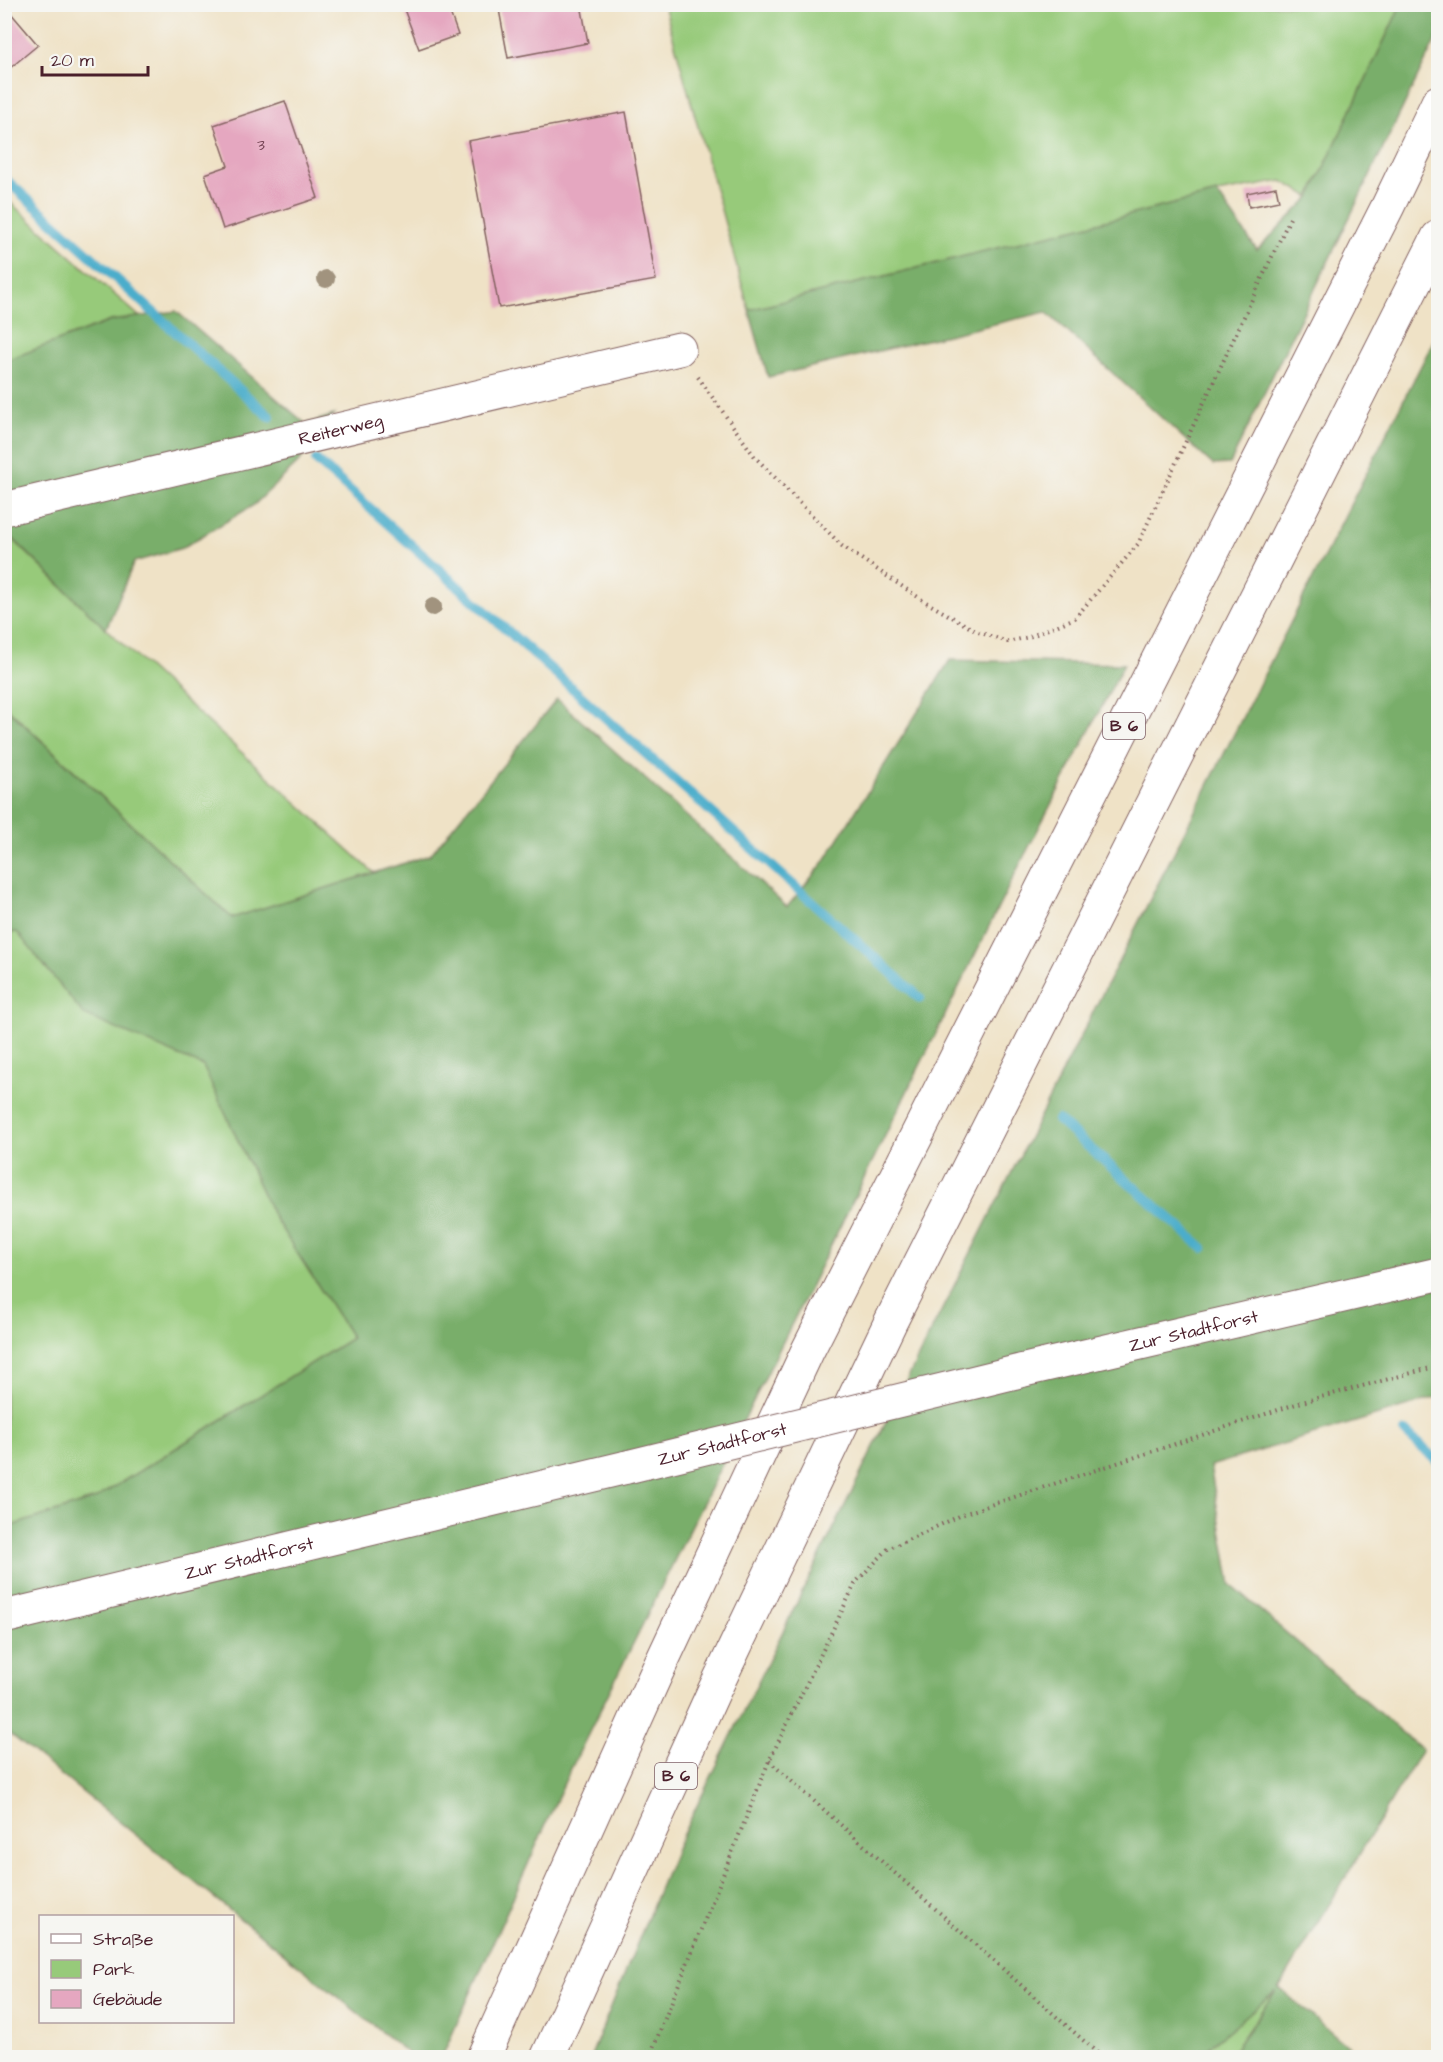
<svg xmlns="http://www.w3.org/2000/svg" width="1443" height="2062" font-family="'Architects Daughter',sans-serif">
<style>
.green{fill:#97ca7a;stroke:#707452;stroke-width:1.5}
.forest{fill:#79ae6a;stroke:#62664a;stroke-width:1.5}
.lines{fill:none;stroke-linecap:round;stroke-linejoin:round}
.stream{stroke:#4cadcb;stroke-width:10}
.building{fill:#e5a7c0}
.minor-casing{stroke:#846361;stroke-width:35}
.highway-casing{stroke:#846361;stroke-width:35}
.path{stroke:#846361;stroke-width:4;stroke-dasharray:1.5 4.5;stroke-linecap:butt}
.minor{stroke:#fff;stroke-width:33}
.highway{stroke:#fff;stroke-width:33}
.minor-bridge-casing{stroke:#846361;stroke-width:35;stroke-linecap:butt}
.minor-bridge{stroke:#fff;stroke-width:33}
.tree{fill:#a1937e}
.labels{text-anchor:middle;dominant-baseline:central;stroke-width:6;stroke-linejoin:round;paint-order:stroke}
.number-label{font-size:15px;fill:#714150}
.shield{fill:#f6f6f2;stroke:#7e6067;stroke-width:1.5}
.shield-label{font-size:16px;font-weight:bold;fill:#4a1f2b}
.street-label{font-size:18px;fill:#4a1f2b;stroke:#f6f6f2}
</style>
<rect width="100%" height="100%" fill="#f6f6f2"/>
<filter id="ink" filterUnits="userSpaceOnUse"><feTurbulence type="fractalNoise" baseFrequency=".0167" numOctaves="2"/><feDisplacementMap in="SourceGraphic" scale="12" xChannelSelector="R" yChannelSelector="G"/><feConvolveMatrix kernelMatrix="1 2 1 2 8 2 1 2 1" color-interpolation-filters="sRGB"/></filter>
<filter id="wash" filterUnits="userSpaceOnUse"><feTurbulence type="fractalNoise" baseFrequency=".008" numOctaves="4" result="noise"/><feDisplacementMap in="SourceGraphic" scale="24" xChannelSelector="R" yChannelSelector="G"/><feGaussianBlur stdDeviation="1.35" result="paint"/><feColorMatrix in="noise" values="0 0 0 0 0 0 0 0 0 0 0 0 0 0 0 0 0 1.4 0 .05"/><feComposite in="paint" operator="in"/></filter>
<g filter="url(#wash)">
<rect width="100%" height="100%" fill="#efe2c6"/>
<g class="green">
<path d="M664,5H1401L1310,197L1282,181L1217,193L749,310Z"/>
<path d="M4,197L140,317L110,321L5,361Z"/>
<path d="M4,531L106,629L374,873L232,918L5,706Z"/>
<path d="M17,931L85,1015L203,1066L274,1217L352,1338L95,1499L5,1528L4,933Z"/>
<path d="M1278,1988L1229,2057H1197Z"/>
</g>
<g class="forest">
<path d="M1401,5H1438V35L1230,464L1213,465L1046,312L768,377L749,310L1217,193L1257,250L1310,197Z"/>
<path d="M176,311L306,424L334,415L298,463L254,505L182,548L134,562L106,629L5,531L4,361L111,321Z"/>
<path d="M1438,332V1397L1210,1466L1231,1585L1422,1750L1279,1988L1361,2057H1229L1276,1991L1197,2057L590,2058L678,1844L926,1341Z"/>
<path d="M950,660L1124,664L1017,870L566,1779L442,2057L414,2058L5,1730V1528L95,1499L352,1338L274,1217L203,1066L84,1015L17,932L5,933L4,706L232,918L430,855L557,699L787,907L824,862Z"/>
</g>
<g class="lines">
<g class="stream">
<path d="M4,178L270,417"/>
<path d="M316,460L920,998"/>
<path d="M1058,1120L1203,1248"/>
<path d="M1405,1432L1438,1462"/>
</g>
</g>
<g id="blocks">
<g class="building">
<path d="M402,4H447L458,35L419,49Z"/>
<path d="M498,4H581L588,43L508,58Z"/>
<path d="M4,5L38,45L4,73Z"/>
<path d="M285,101L318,198L223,229L205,174L228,166L214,125Z"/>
<path d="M626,112L656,280L499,308L468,141Z"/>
<path d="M1276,187L1279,201L1249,207L1247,193Z"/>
</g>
</g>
</g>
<g filter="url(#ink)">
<use href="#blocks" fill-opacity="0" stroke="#846361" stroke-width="1.5"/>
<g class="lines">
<g class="minor-casing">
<g id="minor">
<path id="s1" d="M4,509L679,349"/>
<path id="s2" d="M1020,1371L1438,1274"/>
<path id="s3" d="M4,1617L627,1467"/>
</g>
</g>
<g class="highway-casing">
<g id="highway">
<path d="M483,2058L656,1674L808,1350L1388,206L1438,102"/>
<path d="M547,2058L713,1693L890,1323L1438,237"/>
</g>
</g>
<g class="path">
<path d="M698,377L755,457L842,546L924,601L978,632L1008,642L1029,637L1075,618L1138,544L1290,218"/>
<path d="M769,1761L1103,2058"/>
<path d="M649,2058L769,1761L856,1582L888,1549L966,1513L1302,1402L1438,1366"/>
</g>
<use href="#minor" class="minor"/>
<use href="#highway" class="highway"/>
<g class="minor-bridge-casing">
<g id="minor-bridge">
<path id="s4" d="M627,1467L1020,1371"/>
</g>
</g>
<use href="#minor-bridge" class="minor-bridge"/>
</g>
<g class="tree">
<circle cx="326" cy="279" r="9"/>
<circle cx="433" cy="607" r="9"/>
</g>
</g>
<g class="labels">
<g class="number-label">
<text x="261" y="145">3</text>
</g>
<g class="shield">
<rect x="1103" y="713" width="42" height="26" rx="4.5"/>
<rect x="655" y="1763" width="42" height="26" rx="4.5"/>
</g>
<g class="shield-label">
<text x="1124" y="726">B 6</text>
<text x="676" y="1776">B 6</text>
</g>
<g class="street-label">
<text stroke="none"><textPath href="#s1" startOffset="346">Reiterweg</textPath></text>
<text stroke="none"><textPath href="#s2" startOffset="178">Zur Stadtforst</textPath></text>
<text stroke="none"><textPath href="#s4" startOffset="98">Zur Stadtforst</textPath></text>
<text stroke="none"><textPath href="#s3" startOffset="252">Zur Stadtforst</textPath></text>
</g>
</g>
<rect width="1443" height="2062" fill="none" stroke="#f6f6f2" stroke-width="24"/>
<rect x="39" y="1915" width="195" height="108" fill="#f6f6f2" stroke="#b1a0a2" stroke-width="1.5"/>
<rect x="51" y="1934" width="30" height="9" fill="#ffffff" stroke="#b1a0a2" stroke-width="1.5"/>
<text x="93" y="1945" font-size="18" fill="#4a1f2b">Straße</text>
<rect x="51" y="1960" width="30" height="18" fill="#97ca7a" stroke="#b1a0a2" stroke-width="1.5"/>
<text x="93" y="1975" font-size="18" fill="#4a1f2b">Park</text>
<rect x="51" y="1990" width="30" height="18" fill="#e5a7c0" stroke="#b1a0a2" stroke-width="1.5"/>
<text x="93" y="2005" font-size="18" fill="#4a1f2b">Gebäude</text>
<path d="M42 66v9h106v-9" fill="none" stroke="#4a1f2b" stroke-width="3"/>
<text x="51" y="66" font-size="18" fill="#4a1f2b" stroke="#f6f6f2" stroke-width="4.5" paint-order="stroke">20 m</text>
</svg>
